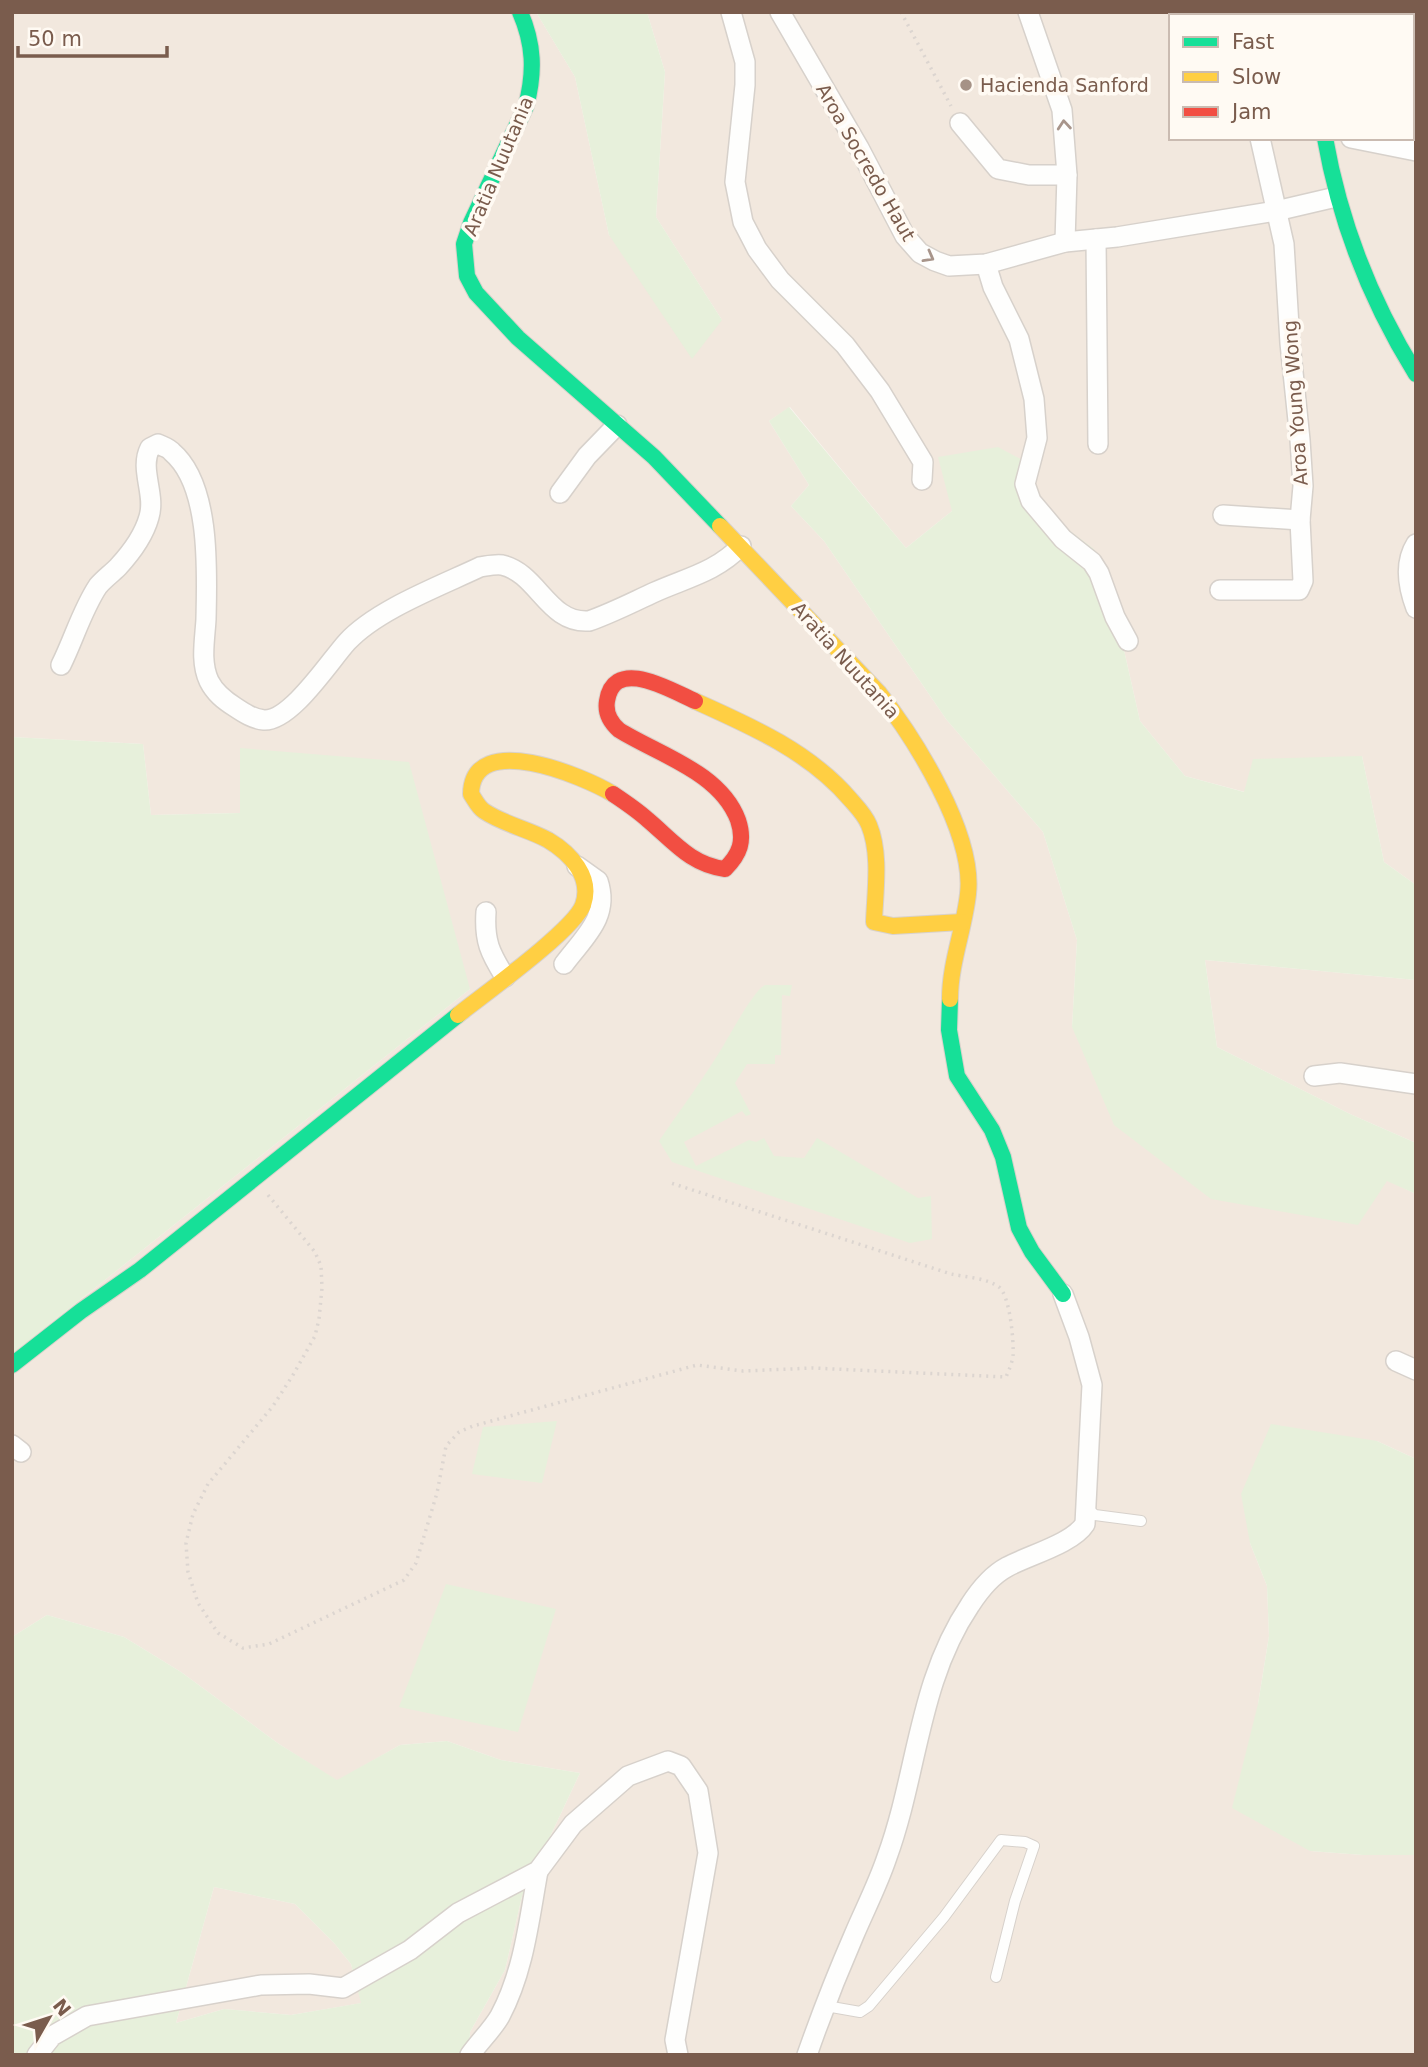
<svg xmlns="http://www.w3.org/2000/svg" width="1428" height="2067" font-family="'DejaVu Sans',sans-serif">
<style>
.residential{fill:#f2e8de;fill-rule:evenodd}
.green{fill:#e7f0db;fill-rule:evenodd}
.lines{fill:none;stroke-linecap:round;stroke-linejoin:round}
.lane-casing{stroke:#d7d1cb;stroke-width:12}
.street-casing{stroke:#d7d1cb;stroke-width:22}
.fast-casing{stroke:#d9d2cb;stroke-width:18}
.slow-casing{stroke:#d9d2cb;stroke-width:18}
.jam-casing{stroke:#d9d2cb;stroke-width:18}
.path{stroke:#dcd5d0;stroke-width:3.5;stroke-dasharray:2 5;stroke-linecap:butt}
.lane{stroke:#fefefd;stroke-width:10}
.street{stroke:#fefefd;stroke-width:19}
.fast{stroke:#16e098;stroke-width:16}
.slow{stroke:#ffcf43;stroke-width:16}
.jam{stroke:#f24e42;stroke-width:16}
.oneway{stroke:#a8958b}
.poi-dot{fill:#a69286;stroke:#fffaf3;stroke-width:2.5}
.labels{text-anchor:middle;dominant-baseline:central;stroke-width:7;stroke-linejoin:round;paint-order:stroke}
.poi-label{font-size:19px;fill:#7a5c4d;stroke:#fffaf3;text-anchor:start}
.street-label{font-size:19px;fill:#7a5c4d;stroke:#fffaf3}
</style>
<rect width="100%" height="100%" fill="#f9f5f0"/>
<g class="residential">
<path d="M12,12H536L575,77L609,235L722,320L656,217L665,72L647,12H1416V885L1384,862L1362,756L1245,792L1185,776L1140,721L1112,597L952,511L906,548L790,407L769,421L809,485L791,506L824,541L946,719L1043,832L1077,940L1072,1027L1416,1194V1459L1377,1441L1250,1543L1267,1586L1269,1636L1258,1704L1310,1851L1363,1855H1416V2055H469L470,2032L505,1970L522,1896L580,1773L501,1760L447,1741L400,1745L337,1781L279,1744L181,1672L124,1637L47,1615L12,1637V1354L470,989L240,749V813L151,815L143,744L12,737ZM1171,16H1412V138H1171Z"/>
<path d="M1205,960L1416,980V1143L1350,1114L1217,1047Z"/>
<path d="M214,1887L295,1904L334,1943L351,1964L362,2003L291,2015L224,2009L176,2023Z"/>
</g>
<g class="green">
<path d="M536,12H647L665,72L656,217L722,320L692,359L609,235L575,77Z"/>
<path d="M789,407L906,548L952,511L938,457L998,447L1028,463L1038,499L1057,521L1094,549L1112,597L1140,721L1185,776L1244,792L1253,759L1362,756L1384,862L1416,885V980L1205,960L1217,1047L1350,1114L1416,1143V1194L1387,1181L1358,1225L1211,1199L1114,1125L1072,1027L1077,940L1043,832L946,719L824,541L791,506L809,485L769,421Z"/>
<path d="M12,737L143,744L151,815L240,813V748L409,762L470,989L12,1354Z"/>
<path d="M765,985H792L790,996L782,995L781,1055H775V1064H747L735,1083L751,1114L746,1116L742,1111L684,1142L696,1166L749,1140L756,1142L764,1138L774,1156L804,1158L817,1138L918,1198L931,1196L932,1239L910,1243L672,1162L659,1141C678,1113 699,1085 717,1056C727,1041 752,992 765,985Z"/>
<path d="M557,1421L542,1483L472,1474L483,1427Z"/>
<path d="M1271,1424L1377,1441L1416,1459V1855H1363L1310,1851L1232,1808L1258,1704L1269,1636L1267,1586L1250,1543L1241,1494Z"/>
<path d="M446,1584L556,1609L518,1732L399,1707Z"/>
<path d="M47,1615L124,1637L181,1672L279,1744L337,1780L400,1745L447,1741L501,1760L580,1773L522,1896L505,1970L470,2032L469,2055H12V1637ZM214,1887L295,1904L334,1943L351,1964L361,2003L291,2015L224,2009L176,2023Z"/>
</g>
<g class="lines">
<g class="lane-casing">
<g id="lane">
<path d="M1087,1508L1095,1515L1141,1521"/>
<path d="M826,2006L860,2012L869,2006L944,1917L1001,1840L1025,1842L1034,1846L1015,1901L996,1977"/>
</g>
</g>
<g class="street-casing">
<g id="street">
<path d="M731,12L745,62V85L735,182L743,222L757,249L780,280L845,345L880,391L923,462L922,480"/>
<path d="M780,12L859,148L905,236L920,253L935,261L949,266L986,264L1065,242L1117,237L1276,211L1336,197"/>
<path d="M1028,12L1062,110L1067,175L1065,242"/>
<path d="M1243,12L1244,16"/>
<path d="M960,123L998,169L1029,175H1067"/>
<path d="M1351,138L1416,151"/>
<path d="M1096,239L1098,444"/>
<path d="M986,264L993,287L1019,339L1034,399L1037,438L1025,484L1031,501L1063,539L1092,562L1099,573L1115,617L1128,641"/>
<path d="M560,493L587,456L617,425"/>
<path d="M1223,515L1300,520"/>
<path d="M1416,544C1404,563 1408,587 1416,608"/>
<path d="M1220,590H1299L1303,581L1300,520L1303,486L1300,440L1290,343L1284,244L1260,138"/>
<path d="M61,665C74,639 82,610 98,586C104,579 111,574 118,567C130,554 144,535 149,517C156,494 139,469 150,448L158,444C162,446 169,448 172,452C211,485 207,572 206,619C205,639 200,662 209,681C215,693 224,700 235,707C244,713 253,719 264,720C291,721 329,662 347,642C376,610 440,586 480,567C487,566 495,564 502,565C538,573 548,624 589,621C612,613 633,602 655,592C686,578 716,572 741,546"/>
<path d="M486,912C484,941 490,953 505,977"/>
<path d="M564,964C584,937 610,917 598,881L577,866"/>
<path d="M1314,1076L1340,1073L1416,1084"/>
<path d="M1396,1361L1416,1370"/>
<path d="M12,1445L21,1452"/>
<path d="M37,2055L52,2036L87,2016L261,1985L309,1984L343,1988L410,1950L458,1913L538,1871L573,1824L628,1776L668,1761L681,1766L698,1791L708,1853L675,2040L678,2055"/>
<path d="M470,2055C479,2042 492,2030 500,2016C524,1971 529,1920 538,1871"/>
<path d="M807,2055C821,2015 837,1974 854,1935C865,1909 878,1884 887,1857C918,1772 918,1682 970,1605C979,1591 992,1575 1007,1567C1029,1555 1072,1544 1085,1524L1092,1385L1079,1337L1063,1294"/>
</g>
</g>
<g class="fast-casing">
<g id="fast">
<path d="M520,12C534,44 535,72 526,106L471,223L464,244L467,276L476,293L518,338L654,457L720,526"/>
<path d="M1325,138C1340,223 1370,300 1416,374"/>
<path d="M950,999L949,1030L957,1076L992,1130L1003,1157L1019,1228L1032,1252L1063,1294"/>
<path d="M12,1365L81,1311L140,1270L458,1015"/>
</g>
</g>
<g class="slow-casing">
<g id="slow">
<path d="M1324,16L1325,12"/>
<path d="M720,526L879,693C915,739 975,834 968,894C964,930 950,963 950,999"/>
<path d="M695,701C751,726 810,752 850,799C857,807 865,815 869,825C881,854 875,892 874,922L893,926L962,922"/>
<path d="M458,1015C483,995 574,930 583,905C593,877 570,853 548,840C528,829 503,824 484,811C478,807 475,800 471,794C472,729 583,776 613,794"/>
</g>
</g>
<g class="jam-casing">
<path id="jam" d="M613,794C625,802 637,810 648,820C673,841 691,865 725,869C740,854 745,841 738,820C720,772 659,755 619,730C610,722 605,713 607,701C614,655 672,691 695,701"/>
</g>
<g class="path">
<path d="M901,12L951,106"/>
<path d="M268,1195L315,1252L321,1266L322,1288L319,1319L315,1336L293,1375L273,1406L208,1484L193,1514L186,1543L188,1572L198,1603L218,1633L243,1648L269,1644L404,1580L416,1563L437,1493L446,1446L459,1432L473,1426L697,1365L743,1371L813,1368L1006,1377C1009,1370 1012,1363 1013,1356C1014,1341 1010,1296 999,1287C987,1278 965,1277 951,1274L671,1183"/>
</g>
<use href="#lane" class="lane"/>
<use href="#street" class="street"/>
<use href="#fast" class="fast"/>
<use href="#slow" class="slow"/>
<use href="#jam" class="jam"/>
</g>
<defs><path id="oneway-chevron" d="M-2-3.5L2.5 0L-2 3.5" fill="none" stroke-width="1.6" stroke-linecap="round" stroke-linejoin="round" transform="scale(1.75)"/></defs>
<g class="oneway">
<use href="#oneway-chevron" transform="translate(1064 125) rotate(-95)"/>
<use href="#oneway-chevron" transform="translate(929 257) rotate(29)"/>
</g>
<circle class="poi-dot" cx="966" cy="85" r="7"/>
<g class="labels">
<g class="poi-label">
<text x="980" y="85">Hacienda Sanford</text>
</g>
<g class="street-label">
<text transform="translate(866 162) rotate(60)">Aroa Socredo Haut</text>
<text transform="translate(498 166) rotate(-67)">Aratia Nuutania</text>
<text transform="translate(1295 403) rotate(-94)">Aroa Young Wong</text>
<text transform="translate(846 660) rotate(48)">Aratia Nuutania</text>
</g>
</g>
<rect width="1428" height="2067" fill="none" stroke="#7a5c4d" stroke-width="28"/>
<rect x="1169" y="14" width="245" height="126" fill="#fffaf3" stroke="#cabbb1" stroke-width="2"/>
<rect x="1183" y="37" width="35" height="10" fill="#16e098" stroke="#cabbb1" stroke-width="2"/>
<text x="1232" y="49" font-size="21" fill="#7a5c4d">Fast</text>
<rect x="1183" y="72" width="35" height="10" fill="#ffcf43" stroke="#cabbb1" stroke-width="2"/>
<text x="1232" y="84" font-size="21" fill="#7a5c4d">Slow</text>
<rect x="1183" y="107" width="35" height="10" fill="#f24e42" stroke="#cabbb1" stroke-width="2"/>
<text x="1232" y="119" font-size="21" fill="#7a5c4d">Jam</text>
<g transform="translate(49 2018) rotate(51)" stroke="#fffaf3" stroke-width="5" paint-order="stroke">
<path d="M0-5L12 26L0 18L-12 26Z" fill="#7a5c4d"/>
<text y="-10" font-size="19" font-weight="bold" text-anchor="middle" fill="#7a5c4d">N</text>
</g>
<path d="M18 46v10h149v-10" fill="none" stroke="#7a5c4d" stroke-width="3.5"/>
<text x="28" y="46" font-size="21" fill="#7a5c4d" stroke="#fffaf3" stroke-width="5" paint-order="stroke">50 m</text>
</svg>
